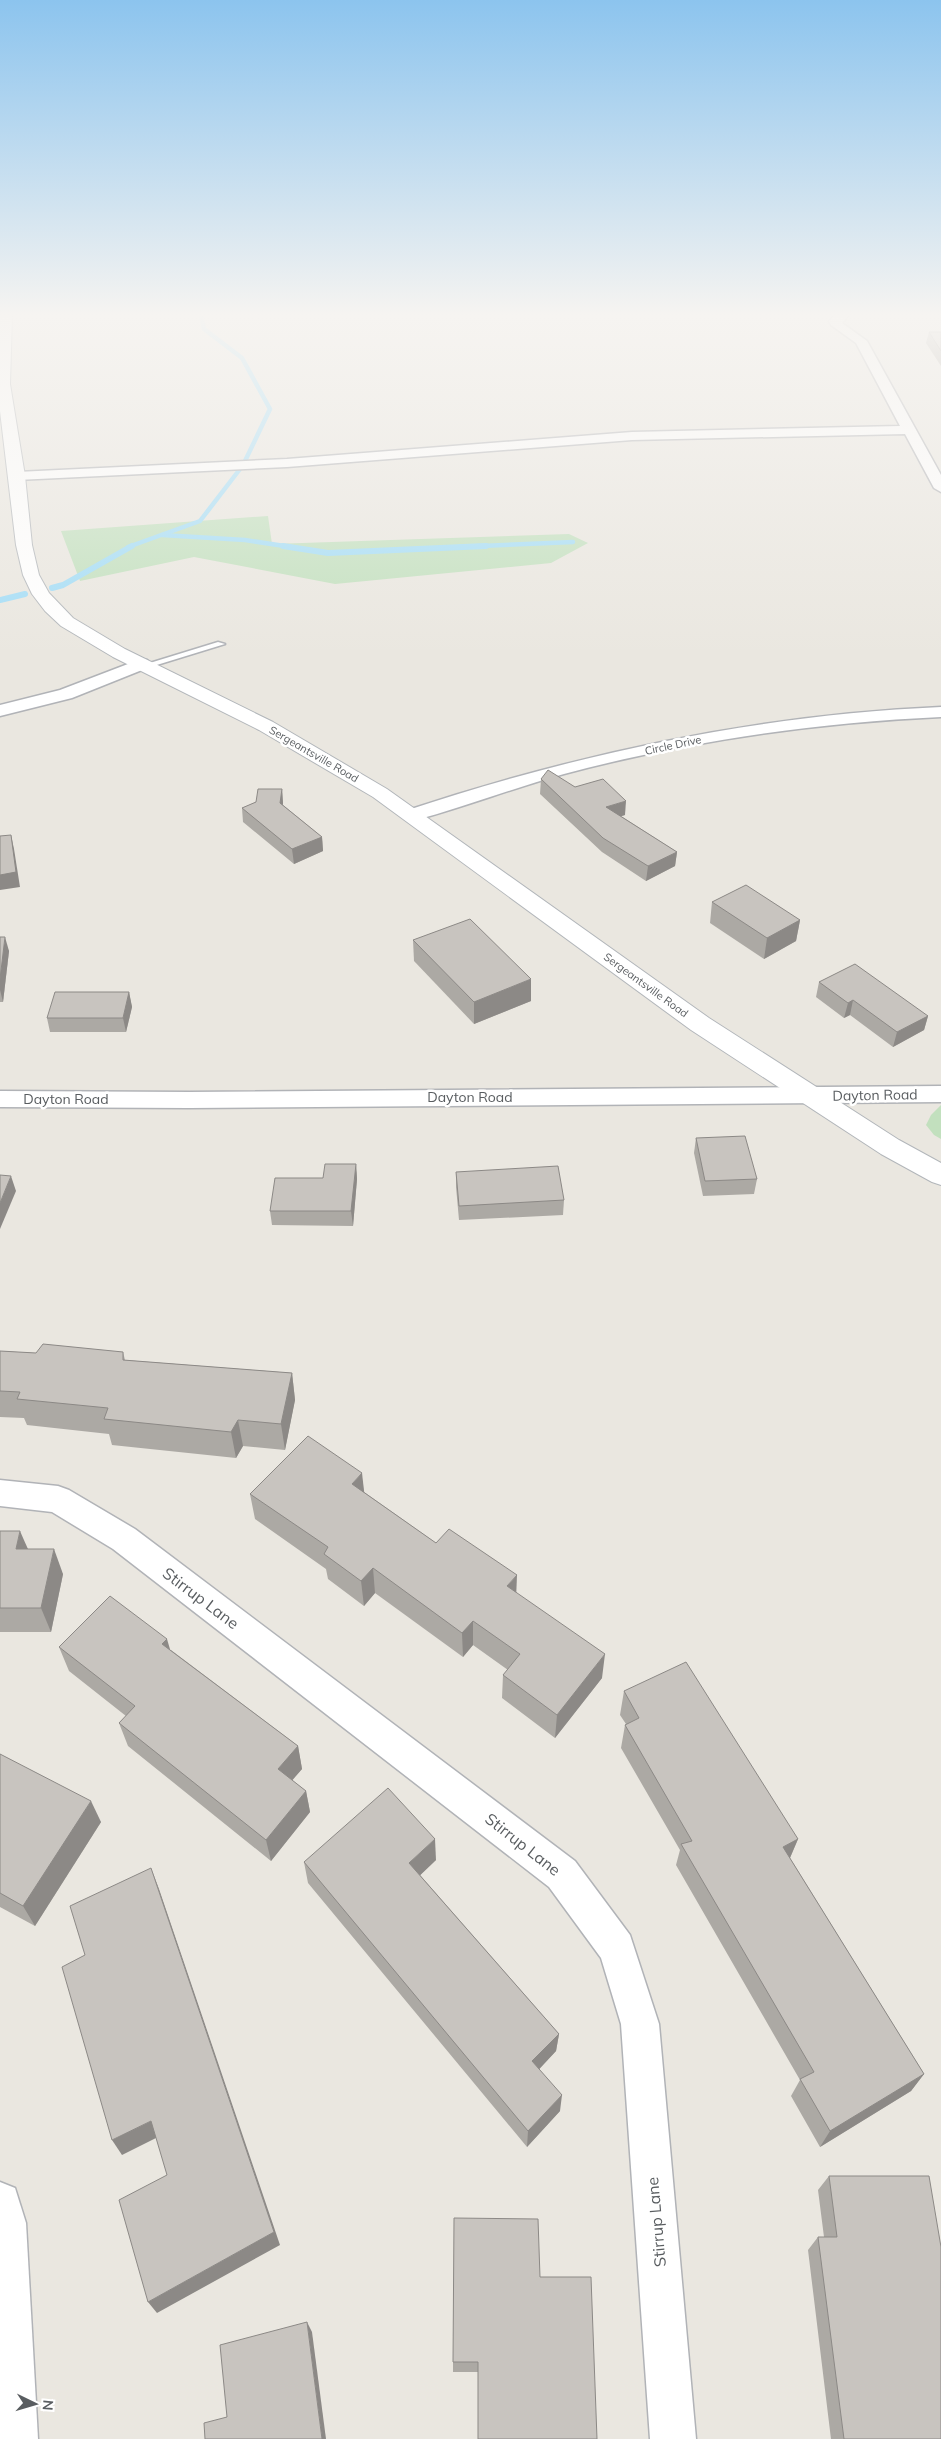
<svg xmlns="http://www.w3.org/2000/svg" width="941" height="2439" font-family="Mulish,sans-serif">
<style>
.green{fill:#c2e0be}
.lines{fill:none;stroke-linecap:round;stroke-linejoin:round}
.stream-far1{stroke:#a3ddf7;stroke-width:4.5}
.stream{stroke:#a3ddf7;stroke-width:6}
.service-casing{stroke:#b1b3b7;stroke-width:3}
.minor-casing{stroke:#b1b3b7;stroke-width:3}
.secondary-casing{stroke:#b2b6ba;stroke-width:2}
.service{fill:#fff;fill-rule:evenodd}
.minor{fill:#fff;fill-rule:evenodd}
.secondary{fill:#fff;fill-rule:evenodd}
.wall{fill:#aca9a4}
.shaded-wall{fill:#8c8986}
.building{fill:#c8c4bf;stroke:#8c8986}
.labels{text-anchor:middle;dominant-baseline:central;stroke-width:5;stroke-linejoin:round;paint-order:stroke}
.far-street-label{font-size:11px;fill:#595d60;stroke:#fff}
.street-label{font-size:14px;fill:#595d60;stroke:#fff}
.near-street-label{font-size:16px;fill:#595d60;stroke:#fff}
</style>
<rect width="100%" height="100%" fill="#eae7e0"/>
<g class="green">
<path d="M268,516L272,544L569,534L588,543L551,563L335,584L194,557L80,581L61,531Z"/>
<path d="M941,1105V1139L934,1135L926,1125L931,1115Z"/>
</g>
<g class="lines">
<g class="stream-far1">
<path d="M201,315L204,329L242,358L270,409L245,461"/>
<path d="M162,535L245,540L291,547"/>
<path d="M128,547L200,521L240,469"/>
<path d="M458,547L573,542"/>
</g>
<g class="stream">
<path d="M283,546L328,553L486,546"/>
<path d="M52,588L63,585L132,546"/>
<path d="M0,600L25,594"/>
</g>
<g class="service-casing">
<path id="service" d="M218,642L225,644L147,668L140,666Z"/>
</g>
<g class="minor-casing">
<g id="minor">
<path d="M836,315H849L842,323L867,341L941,475V492L934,488L905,434L632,440L287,467L17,480L10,476L17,472L287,459L632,432L900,426L856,343L831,325L829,321Z"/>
<path d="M141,659L147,660L150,664L147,668L72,698L0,716V705L60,690Z"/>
<path d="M941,707V717C813,723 688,741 564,774C513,788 462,808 412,821L405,819L402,815L405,811C580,753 757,715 941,707Z"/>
<path d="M941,1086V1102L189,1108L0,1107V1091L189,1092Z"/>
<path d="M0,1480L58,1486L69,1490L135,1529L575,1861L630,1935L659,2024L696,2439H650L621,2024L601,1958L549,1887L113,1549L52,1512L0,1506Z"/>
<path d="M0,2182L15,2188L26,2223L38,2439H0Z"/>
</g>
</g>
<g class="secondary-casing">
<path id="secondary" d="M0,315H12L10,384L25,476L32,545L39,575L49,593L73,618L125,649L273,722L387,789L709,1018L899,1140L941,1163V1185L932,1182L881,1154L691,1030L373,797L259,730L113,657L61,626L45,611L32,594L23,575L16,545L0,411Z"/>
</g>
<use href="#service" class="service"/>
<use href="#minor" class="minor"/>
<use href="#secondary" class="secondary"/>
</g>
<g class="wall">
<path d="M929,332H941V366L926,343Z"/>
<path d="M541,779L575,787L625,815L621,816L677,852L675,866L646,881L602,852L540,794Z"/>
<path d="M282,789L283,805L322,837L323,851L294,864L243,822L242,808L256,802Z"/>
<path d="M712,902L800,920L796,941L764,959L710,923Z"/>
<path d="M0,937L9,951L3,1002H0Z"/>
<path d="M413,940L531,1001L474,1024L414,961Z"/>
<path d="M819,982L928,1016L924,1030L893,1047L850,1015L844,1018L816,997Z"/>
<path d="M129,992L132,1007L126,1032H50L47,1018Z"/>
<path d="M696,1138L757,1179L754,1194L703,1196L694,1153Z"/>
<path d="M356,1164L357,1179L353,1226L272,1225L270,1211L323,1178Z"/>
<path d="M456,1172L564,1200L563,1215L459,1220L456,1187Z"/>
<path d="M0,1351L36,1353L123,1352L125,1360L292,1373L295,1400L285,1450L243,1446L236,1458L112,1445L109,1434L27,1425L24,1418L0,1417Z"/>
<path d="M364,1492L436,1543L516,1593L602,1678L555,1738L502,1698L503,1675L508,1670L473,1645L463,1657L375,1593L364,1606L328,1579L326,1569L255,1519L250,1494Z"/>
<path d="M0,1531L28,1549L63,1574L51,1632H0Z"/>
<path d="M59,1647L171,1650L298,1746L302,1769L292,1780L306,1791L310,1812L271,1861L128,1746L119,1723L126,1716L69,1671Z"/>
<path d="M624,1691L798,1839L790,1858L924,2074L911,2091L820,2147L791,2096L800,2080L676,1865L680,1850L621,1748L625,1725L626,1724L620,1715Z"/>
<path d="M0,1754L101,1822L35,1926L0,1907Z"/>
<path d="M436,1860L420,1875L559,2034L556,2051L539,2069L560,2111L527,2147L308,1883L304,1862Z"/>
<path d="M829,2176L941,2439H831L808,2250L818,2237H824L818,2190Z"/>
<path d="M538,2219L478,2372H453V2362Z"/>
</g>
<g class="shaded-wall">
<path d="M282,789L283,803L281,817L280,803Z"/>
<path d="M626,801L625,815L605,821L606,807Z"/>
<path d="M11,835L14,849L20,887L0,890V875Z"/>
<path d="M322,837L323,851L294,864L292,849Z"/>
<path d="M677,852L675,866L646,881L648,866Z"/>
<path d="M800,920L796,941L764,959L767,938Z"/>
<path d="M5,937L9,951L3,1002L0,990V979Z"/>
<path d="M531,979V1001L474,1024V1002Z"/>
<path d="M129,992L132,1007L126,1032L123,1018Z"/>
<path d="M853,1000L850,1015L844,1018L848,1003Z"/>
<path d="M928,1016L924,1030L893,1047L897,1032Z"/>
<path d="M356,1164L357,1179L353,1226L351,1211Z"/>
<path d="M11,1176L16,1191L0,1229V1203Z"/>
<path d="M292,1373L295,1400L285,1450L281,1424Z"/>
<path d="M238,1420L243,1446L236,1458L231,1432Z"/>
<path d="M362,1473L365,1499L352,1484Z"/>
<path d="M20,1531L31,1556L16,1549Z"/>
<path d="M54,1549L63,1574L51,1632L41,1608Z"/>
<path d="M373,1568L375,1593L364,1606L361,1581Z"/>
<path d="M517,1575L516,1600L507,1586Z"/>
<path d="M473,1621V1645L463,1657L462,1633Z"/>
<path d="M167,1639L174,1663L162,1644Z"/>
<path d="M605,1654L602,1678L555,1738L557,1715Z"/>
<path d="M298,1746L302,1769L283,1791L278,1769Z"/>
<path d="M306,1791L310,1812L271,1861L266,1840Z"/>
<path d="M91,1801L101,1822L35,1926L23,1906Z"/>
<path d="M435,1839L436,1860L411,1884L409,1863Z"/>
<path d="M798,1839L789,1860L783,1847Z"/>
<path d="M151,1868L159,1889L280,2245L157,2313L148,2302L274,2232Z"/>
<path d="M559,2034L556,2051L531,2078L532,2061Z"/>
<path d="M924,2074L911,2091L820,2147L830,2131Z"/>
<path d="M562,2095L560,2111L527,2147L528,2131Z"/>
<path d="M151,2121L160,2136L122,2155L112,2140Z"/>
<path d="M307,2322L312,2332L326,2439H322Z"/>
</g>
<g class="building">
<path d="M929,332H941V351Z"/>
<path d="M548,770L575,787L603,779L626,801L606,807L677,852L648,866L603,838L541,779Z"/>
<path d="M258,789H282L280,803L322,837L292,849L242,808L256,802Z"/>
<path d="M11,835L16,872L0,875V836Z"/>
<path d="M746,885L800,920L767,938L712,902Z"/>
<path d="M470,919L531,979L474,1002L413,940Z"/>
<path d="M0,937H5L0,979Z"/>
<path d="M855,964L928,1016L897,1032L853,1000L848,1003L819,982Z"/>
<path d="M55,992H129L123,1018H47Z"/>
<path d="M745,1136L757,1179L705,1181L696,1138Z"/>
<path d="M325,1164H356L351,1211H270L275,1178H323Z"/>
<path d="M558,1166L564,1200L459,1206L456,1172Z"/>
<path d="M0,1175L11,1176L0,1203Z"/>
<path d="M43,1344L123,1352V1360L292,1373L281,1424L238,1420L231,1432L104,1419L108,1408L17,1399L20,1392L0,1391V1351L36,1353Z"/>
<path d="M308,1436L362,1473L352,1484L436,1543L449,1529L517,1575L507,1586L605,1654L557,1715L503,1675L520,1654L473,1621L462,1633L373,1568L361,1581L324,1554L328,1547L250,1494Z"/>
<path d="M0,1531H20L16,1549H54L41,1608H0Z"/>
<path d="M110,1596L167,1639L162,1644L298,1746L278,1769L306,1791L266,1840L119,1723L135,1706L59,1647Z"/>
<path d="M686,1662L798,1839L783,1847L924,2074L830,2131L800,2079L814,2072L681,1844L692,1841L625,1725L639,1718L624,1691Z"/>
<path d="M0,1754L91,1801L23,1906L0,1893Z"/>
<path d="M388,1788L435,1839L409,1863L559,2034L532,2061L562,2095L528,2131L304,1862Z"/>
<path d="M151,1868L274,2232L148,2302L119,2200L167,2175L151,2121L112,2140L62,1967L85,1955L70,1906Z"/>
<path d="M829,2176H929L941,2247V2439H844L818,2237H837Z"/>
<path d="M454,2218L538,2219L540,2277H591L597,2439H478V2362H453Z"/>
<path d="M307,2322L322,2439H205L204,2423L227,2417L220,2345Z"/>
</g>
<linearGradient id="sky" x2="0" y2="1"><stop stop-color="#8cc4ee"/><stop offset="0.48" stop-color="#f6f4f1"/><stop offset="1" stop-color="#f6f4f1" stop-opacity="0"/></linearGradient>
<rect width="941" height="656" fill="url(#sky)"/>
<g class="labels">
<g class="far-street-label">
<text transform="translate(673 745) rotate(-12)">Circle Drive</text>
<text transform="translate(314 754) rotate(30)">Sergeantsville Road</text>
<text transform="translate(646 985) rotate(36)">Sergeantsville Road</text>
</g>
<g class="street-label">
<text transform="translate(875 1095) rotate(-1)">Dayton Road</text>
<text x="470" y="1097">Dayton Road</text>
<text x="66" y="1099">Dayton Road</text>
</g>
<g class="near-street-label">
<text transform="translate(201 1598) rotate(37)">Stirrup Lane</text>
<text transform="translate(523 1844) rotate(38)">Stirrup Lane</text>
<text transform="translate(656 2222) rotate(-95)">Stirrup Lane</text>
</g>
</g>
<g transform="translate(35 2404) rotate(95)" stroke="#ffffff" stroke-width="4" paint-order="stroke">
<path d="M0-4L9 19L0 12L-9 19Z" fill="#595d60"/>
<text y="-8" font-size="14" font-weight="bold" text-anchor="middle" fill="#595d60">N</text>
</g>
</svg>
